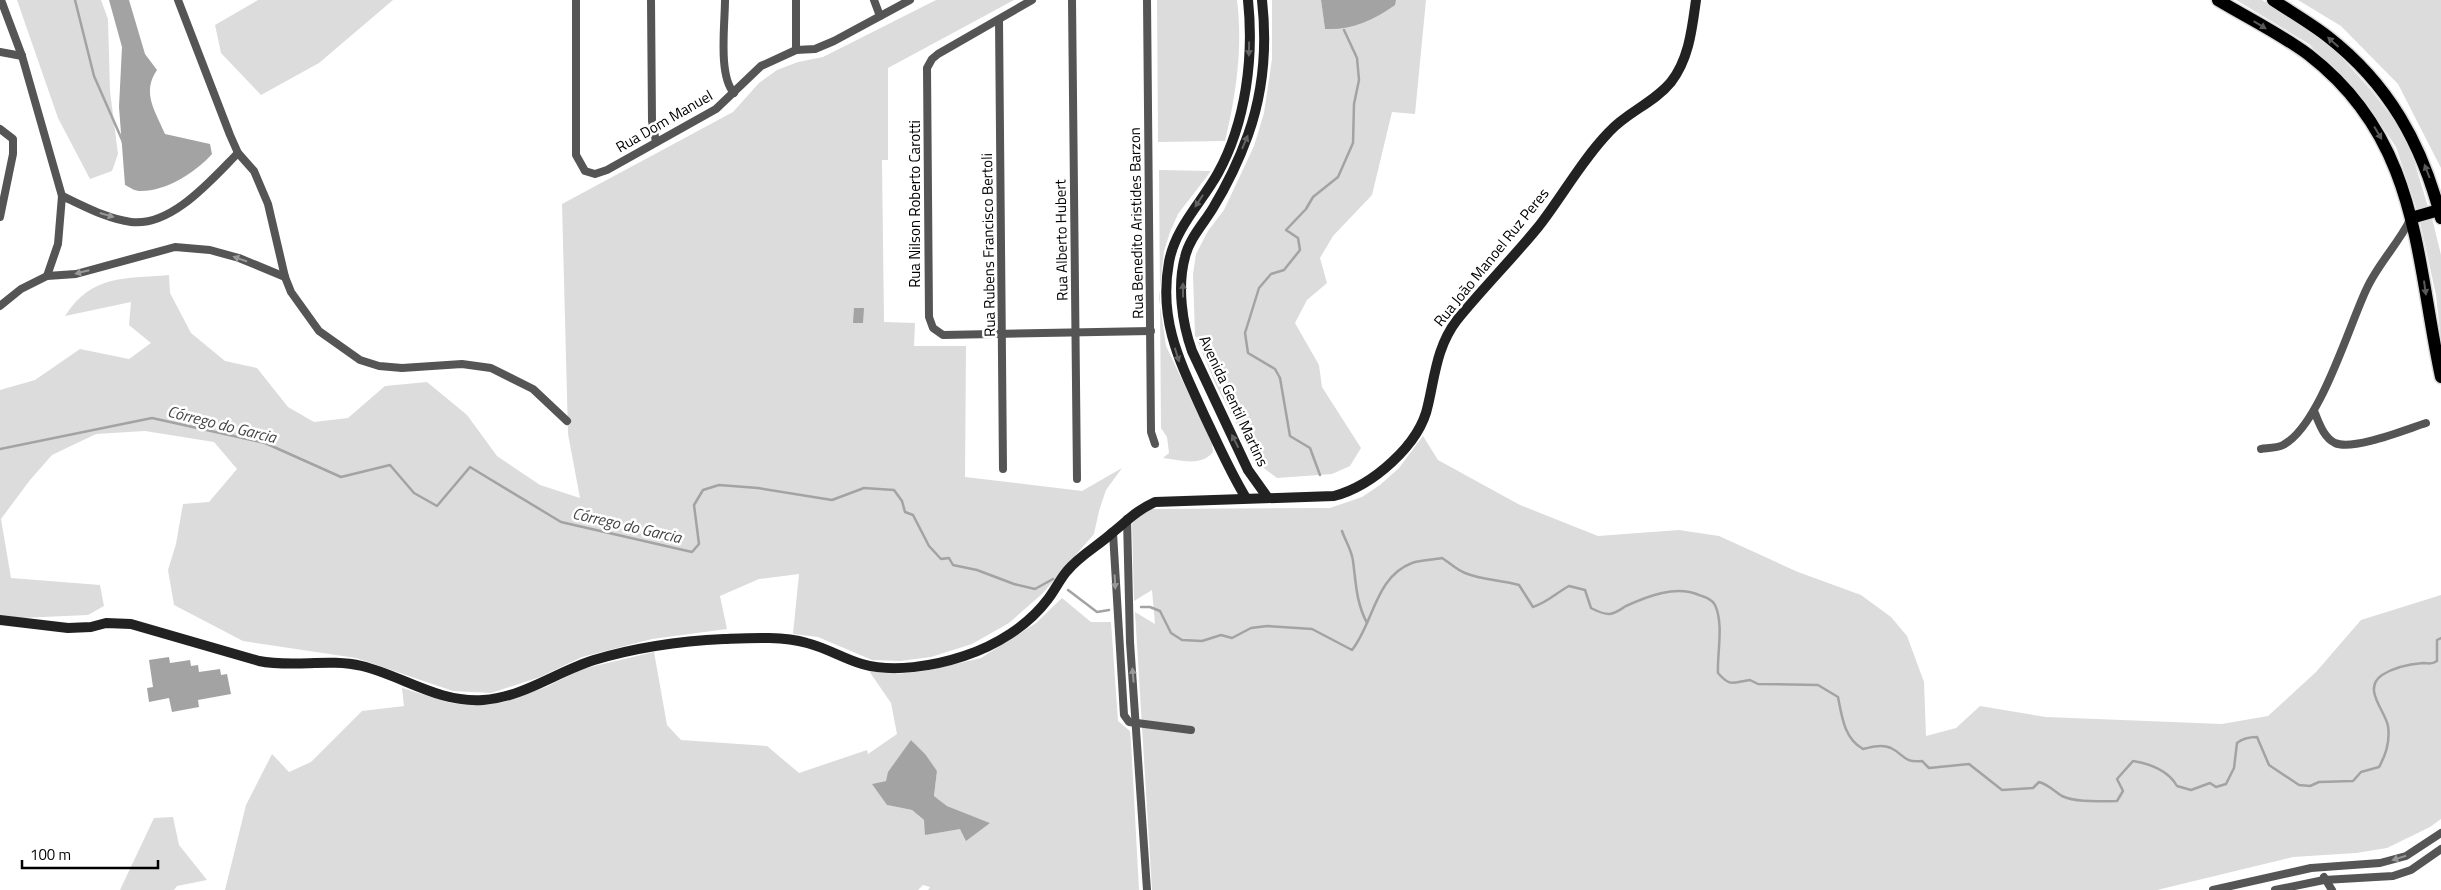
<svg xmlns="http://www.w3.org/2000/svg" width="2441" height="890" font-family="'Titillium Web',sans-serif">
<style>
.green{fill:#dcdcdc;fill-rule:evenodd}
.water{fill:#a3a3a3}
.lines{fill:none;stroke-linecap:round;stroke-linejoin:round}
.stream{stroke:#a3a3a3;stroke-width:2.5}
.primary-casing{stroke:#dbdbdb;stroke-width:15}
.street{stroke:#555;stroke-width:8}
.secondary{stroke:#222;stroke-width:10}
.primary{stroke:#000;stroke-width:12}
.oneway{fill:#595959}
.oneway2{fill:#646464}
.oneway3{fill:#999}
.labels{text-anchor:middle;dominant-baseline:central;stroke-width:5;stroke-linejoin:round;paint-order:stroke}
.street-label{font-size:15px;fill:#000;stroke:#fff}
.water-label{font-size:16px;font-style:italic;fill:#444;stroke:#fff}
</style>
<rect width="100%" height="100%" fill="#fff"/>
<g class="green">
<path d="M17,0H101L108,19L110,91L118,154L112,171L90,179L58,118Z"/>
<path d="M258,0H393L319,63L261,95L221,53L215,25Z"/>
<path d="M936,0H1014L888,68V160H882L884,322L915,323L914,346H966L965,477L1082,491L1122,468L1106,490L1099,511L1094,534L1042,594L1009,623L972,644L931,657L900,661L872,660L818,637L793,634L799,574L759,579L720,596L727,629L652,639L582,657L540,677L491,693L453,691L356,658L243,641L174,605L168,570L176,544L183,504L209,502L237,469L214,442L145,431L96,434L52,455L30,480L1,519L11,578L100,585L104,606L88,615L21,618L0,615V390L35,380L80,349L129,359L151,343L129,325L131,302L65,316C92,274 124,279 169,275L170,293L191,333L225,361L257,368L288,407L314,422L348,418L385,386L427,382L467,415L497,456L540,485L580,498L568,434L562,204L733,112L759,83L777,70L798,62L823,57Z"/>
<path d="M1157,0H1237C1243,48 1236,94 1225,141L1158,142Z"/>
<path d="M1272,0H1321L1325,29L1394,5L1396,0H1426L1415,114L1392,112L1372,195L1333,236L1320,258L1327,283L1307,300L1295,323L1319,365L1322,387L1361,448L1350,466L1332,474L1277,478L1257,463L1216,385L1195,335L1193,274L1196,254L1208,231L1224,210L1254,146L1264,113L1272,59Z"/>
<path d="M2236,0H2262L2306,27L2333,48L2372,91L2397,124L2413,157L2428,207L2417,210L2396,147L2367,104L2309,44Z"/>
<path d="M2298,0H2441V168L2398,84L2341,26Z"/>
<path d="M1159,170L1211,171L1178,214L1170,232L1164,251L1159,298L1166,346L1212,443L1213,452C1201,467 1180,460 1163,458L1169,453L1167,437L1161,428Z"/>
<path d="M2432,218L2441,255V341L2436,295L2420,222Z"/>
<path d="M1423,436L1438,460L1520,505L1598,536L1679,530L1719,536L1798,572L1861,595L1891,617L1907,636L1924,682L1926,736L1956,728L1980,706L2046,717L2222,724L2268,716L2316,672L2361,620L2441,595V819L2430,827L2387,848L2356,853L2293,857L2157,890H1152L1135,612L1155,624L1152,590L1134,601L1132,524L1141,514L1152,509L1330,508L1362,497L1380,485L1399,468Z"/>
<path d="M1062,598L1091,622H1111L1118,721L1130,731L1131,742L1139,890H928L930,887L923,885L918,890H225L246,805L272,754L289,772L311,762L362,711L404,706L402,688L451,703L473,705L504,702L546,687L582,669L654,652L667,725L681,740L767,746L799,773L867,750L868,754L897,734L891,703L869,671L896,674L925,671L981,658L1036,623ZM911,740L937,771L934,796L947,806L990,823L924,820L912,810L887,805L873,784L886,781Z"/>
<path d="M173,817L179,845L207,880L177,886L174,890H120L154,818Z"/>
</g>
<g class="water">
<path d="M109,0H129L145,54L157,70C141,93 156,112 165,134L210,144L212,154C195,173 165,192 139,191C135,191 129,187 125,185L119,107L122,47Z"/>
<path d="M1321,0H1396L1395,5C1372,21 1352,30 1325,29Z"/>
<path d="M854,308H864L863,323H853Z"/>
<path d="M169,657L170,663L190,660L191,666L198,665L199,672L220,669L221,675L227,674L231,694L198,700L199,707L172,712L169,698L149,702L147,688L153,687L149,660Z"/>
<path d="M911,740L925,754L937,771L934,796L947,806L990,823L966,841L960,829L925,835L924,820L912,810L887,805L872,784L886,781L888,772Z"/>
</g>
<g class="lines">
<g class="stream">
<path d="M75,0L94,76L123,142"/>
<path d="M0,449L152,418L265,443L341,477L390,465L414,493L437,506L470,467L561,522L692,552L699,544L694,505L703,490L719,485L758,488L832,500L864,488L894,490L902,501L905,512L913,515L929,546L941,559L949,558L953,565L977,570L1014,584L1035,589L1053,579"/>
<path d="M1320,475L1310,448L1290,436L1280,378L1275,369L1248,353L1245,333L1259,288L1271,274L1284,270L1300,250L1298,238L1286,230L1306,209L1313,197L1338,177L1353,143L1354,104L1359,80L1357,58L1344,30"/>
<path d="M1342,531C1345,540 1352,551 1353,561C1356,583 1356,602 1367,623"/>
<path d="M1068,590L1097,612L1109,610"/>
<path d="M1141,607H1150L1160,611L1171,633L1182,640L1202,641L1221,635L1232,638L1251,628L1267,626L1312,629L1352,650C1374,622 1375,577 1412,563C1421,560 1433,560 1442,558C1450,563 1457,570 1465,573C1482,580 1501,580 1519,585L1533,607C1548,602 1556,593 1569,586L1585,590L1591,608C1597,611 1602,614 1609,614C1615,614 1621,609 1626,606C1648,596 1676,585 1699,595C1705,597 1712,599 1715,605C1724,624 1717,653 1718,673C1731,688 1733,682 1750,680L1758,684L1818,685L1838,697C1842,717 1844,738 1863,749C1871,747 1882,744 1891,748C1905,755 1903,763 1922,761L1929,768L1969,764L2002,790L2033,788L2039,782C2049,785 2054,791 2062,796C2077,803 2100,801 2117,801L2123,791L2117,779L2133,761C2151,764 2168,770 2177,786L2191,790L2210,783L2216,787L2226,784L2234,768L2237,743C2243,738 2249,737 2257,737L2269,765L2299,785L2310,786L2319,782L2353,781L2361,772L2379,767C2386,755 2390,740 2388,726C2385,710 2362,689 2382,675C2393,668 2410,664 2423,663C2429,663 2431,665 2437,661V640L2441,638"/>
</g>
<g class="primary-casing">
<g id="primary">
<path d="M2218,0C2248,18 2281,34 2309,55C2419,140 2415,255 2441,377"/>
<path d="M2273,0C2291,12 2310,23 2327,36C2389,84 2422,144 2441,218"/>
<path d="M2411,218L2439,210"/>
</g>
</g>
<g class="street">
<path d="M1,0L22,56L62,196L58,244L47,276"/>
<path d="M178,0L230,135L238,153L254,171L268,204L285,277L291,292L319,331L360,360L379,366L402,368L462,364L491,368L533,389L567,421"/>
<path d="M576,0V155L585,171L595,174L607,170L716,109L761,66L796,50L815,49L834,41L910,0"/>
<path d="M651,0L652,121L656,142"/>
<path d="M725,0C725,24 718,76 734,93"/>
<path d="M874,0L880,16"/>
<path d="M1032,0L938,54L932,59L927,68L929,317L933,328L943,335L1151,331"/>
<path d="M1072,0L1077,479"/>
<path d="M1147,0L1151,432L1155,444"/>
<path d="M999,20L1003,469"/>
<path d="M796,50V0"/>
<path d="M0,52L22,56"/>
<path d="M0,129L13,139V154L0,217"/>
<path d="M62,196C84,206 107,219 131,222C172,227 212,179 238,153"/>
<path d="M0,306L21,289L47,276L76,274L175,247L210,250L239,258L285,277"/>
<path d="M2314,411C2319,422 2323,437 2335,443C2353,451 2407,429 2426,423"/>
<path d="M2261,449C2268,448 2277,448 2283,445C2320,426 2349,325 2367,288C2378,264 2398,244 2410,220"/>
<path d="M1127,519L1130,642L1147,890"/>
<path d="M1113,533L1124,715L1129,722L1191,730"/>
<path d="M2324,877L2332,890"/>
<path d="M2213,890L2311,868L2380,863L2406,856L2441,833"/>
<path d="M2275,890L2324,880L2393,876L2411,870L2441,849"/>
</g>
<g class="secondary">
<path d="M1262,0C1267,45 1263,93 1248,135C1239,160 1227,185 1213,208C1204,223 1189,239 1185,257C1177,286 1182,323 1192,351L1248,470L1268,498"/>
<path d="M1246,498C1230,472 1218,444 1205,417C1181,364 1158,322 1169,262C1175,228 1202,202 1218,173C1246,122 1254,57 1248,0"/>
<path d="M0,620L68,628L91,627L106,623L131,624L259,661C293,668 328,658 362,666C403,676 438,703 483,700C524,697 556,672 594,660C634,648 682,641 724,639C750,638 782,636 807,643C827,648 844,659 862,664C893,673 934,666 964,656C995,646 1028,626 1048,599C1055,590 1060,579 1067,571C1080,555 1098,546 1112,533C1127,521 1137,510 1155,502L1334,496C1372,486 1420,445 1428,405C1435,375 1437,346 1457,320C1483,288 1513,258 1539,226C1563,195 1582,160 1609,132C1627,112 1654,103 1671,82C1689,59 1692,29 1696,0"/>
</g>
<use href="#primary" class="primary"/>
</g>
<defs><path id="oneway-solid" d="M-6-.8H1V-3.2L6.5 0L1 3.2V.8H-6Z" transform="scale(1.25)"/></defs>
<g class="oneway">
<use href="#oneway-solid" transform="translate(2260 25) rotate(31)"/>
<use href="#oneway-solid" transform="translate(2333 42) rotate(-138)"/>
<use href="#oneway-solid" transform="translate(2378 133) rotate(59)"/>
<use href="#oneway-solid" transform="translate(2427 171) rotate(-111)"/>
<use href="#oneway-solid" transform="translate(2425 288) rotate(82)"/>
</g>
<g class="oneway2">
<use href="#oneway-solid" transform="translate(1249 49) rotate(91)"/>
<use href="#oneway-solid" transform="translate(1245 142) rotate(-67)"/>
<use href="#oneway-solid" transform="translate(1199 201) rotate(123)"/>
<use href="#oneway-solid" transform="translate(1183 290) rotate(-90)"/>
<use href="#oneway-solid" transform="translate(1177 355) rotate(73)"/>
<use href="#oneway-solid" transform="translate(1235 441) rotate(-117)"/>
</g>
<g class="oneway3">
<use href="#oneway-solid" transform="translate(107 215) rotate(16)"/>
<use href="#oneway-solid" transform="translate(240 259) rotate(-161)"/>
<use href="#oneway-solid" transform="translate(82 272) rotate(166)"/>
<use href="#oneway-solid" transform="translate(1115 582) rotate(87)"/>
<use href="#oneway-solid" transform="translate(1133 675) rotate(-95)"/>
<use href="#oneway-solid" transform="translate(2399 858) rotate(162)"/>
</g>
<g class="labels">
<g class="street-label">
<text transform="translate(664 121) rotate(-30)">Rua Dom Manuel</text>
<text transform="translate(914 204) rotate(-90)">Rua Nilson Roberto Carotti</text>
<text transform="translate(1136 223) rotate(-91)">Rua Benedito Aristides Barzon</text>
<text transform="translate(1061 240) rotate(-91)">Rua Alberto Hubert</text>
<text transform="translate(988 245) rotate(-91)">Rua Rubens Francisco Bertoli</text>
<text transform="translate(1491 257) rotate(-51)">Rua João Manoel Ruz Peres</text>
<text transform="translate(1234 401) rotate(65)">Avenida Gentil Martins</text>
</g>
<g class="water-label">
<text transform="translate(222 424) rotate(14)">Córrego do Garcia</text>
<text transform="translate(627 525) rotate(13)">Córrego do Garcia</text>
</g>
</g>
<path d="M22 860v8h136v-8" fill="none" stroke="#000000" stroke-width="2.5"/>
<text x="30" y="860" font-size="15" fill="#000000" stroke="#ffffff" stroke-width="4" paint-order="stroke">100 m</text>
</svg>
